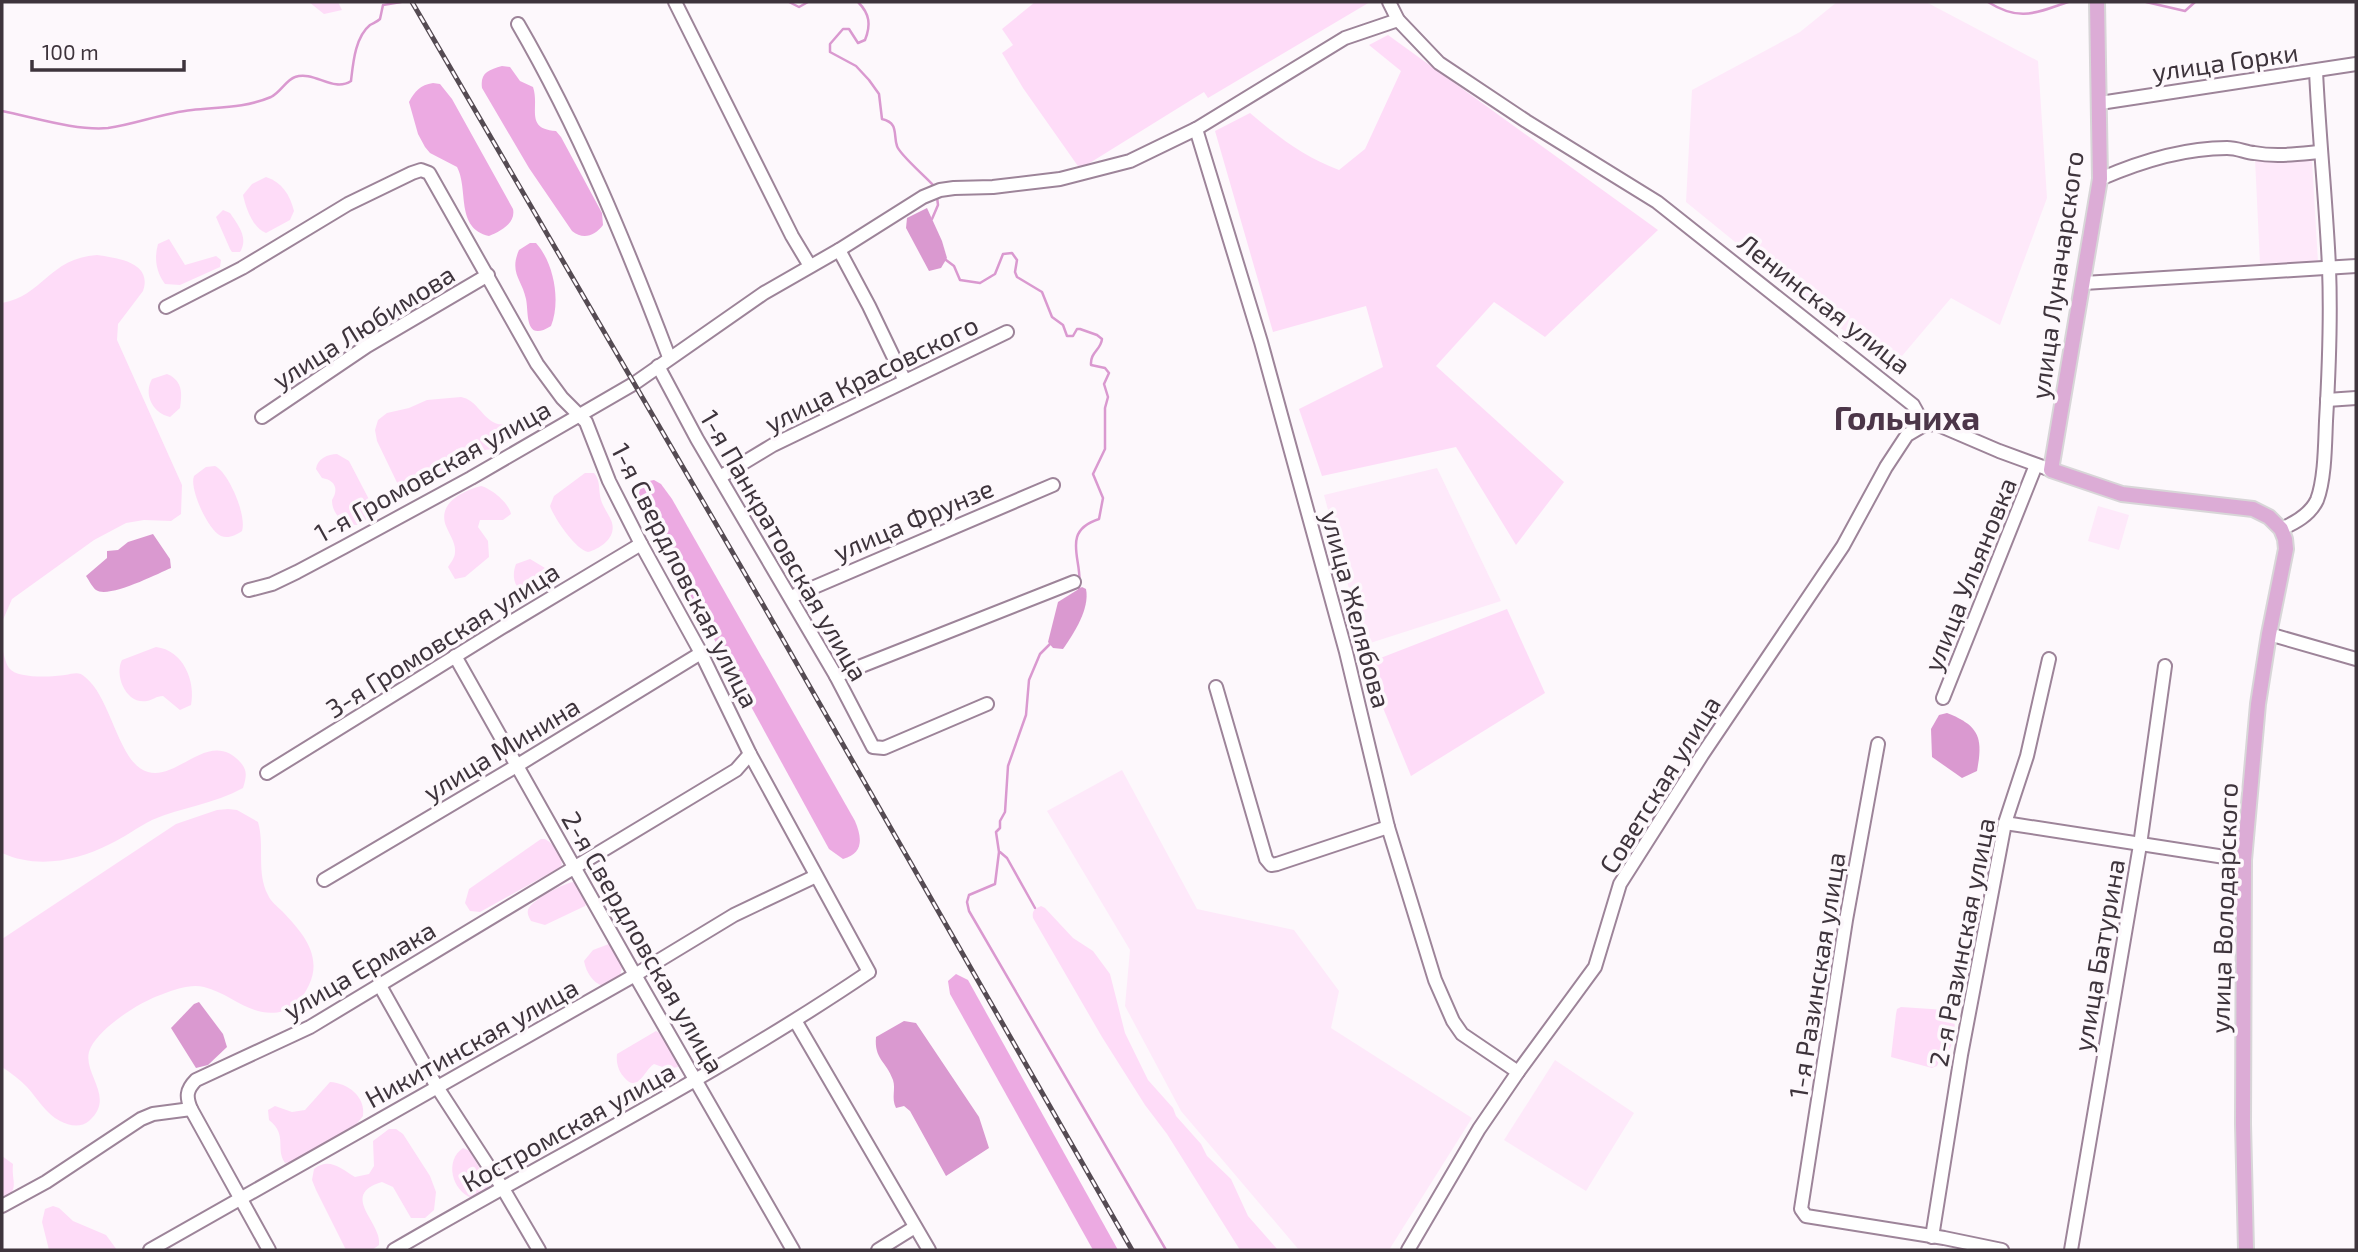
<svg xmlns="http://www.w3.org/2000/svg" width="2358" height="1252" font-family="'Exo 2',sans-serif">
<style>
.built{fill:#fee9fa}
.green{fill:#fedcf8}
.forest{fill:#ecaae2}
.water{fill:#da99d0}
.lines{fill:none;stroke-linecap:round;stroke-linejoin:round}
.stream{stroke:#da99d0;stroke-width:2.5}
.minor-casing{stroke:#9d8499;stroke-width:16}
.major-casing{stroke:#d8d6d8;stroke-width:18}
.minor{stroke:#fff;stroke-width:12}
.major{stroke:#dcacd6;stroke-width:14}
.rail-casing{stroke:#554b53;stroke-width:5}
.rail{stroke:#fdf8fc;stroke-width:2.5;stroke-dasharray:8;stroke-linecap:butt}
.labels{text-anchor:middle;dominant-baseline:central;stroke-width:7;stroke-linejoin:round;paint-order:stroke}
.street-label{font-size:26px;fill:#3e343c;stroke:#fdf8fc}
.district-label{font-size:33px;font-weight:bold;fill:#4c3649;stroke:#fdf8fc}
</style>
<rect width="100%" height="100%" fill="#fdf8fc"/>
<g class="built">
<path d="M1837,2H1926L2038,61L2047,198L2000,325L1951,298L1891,369L1686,202L1692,90L1800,32Z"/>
<path d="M2255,159L2312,161L2318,262L2260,264Z"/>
<path d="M1437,468L1501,601L1364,645L1324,495Z"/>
<path d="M2098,506L2129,515L2119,550L2088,541Z"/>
<path d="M1122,770L1197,909L1294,930L1339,991L1331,1028L1472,1118L1389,1250H1299L1181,1111L1125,1006L1130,950L1047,811Z"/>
<path d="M1555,1060L1634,1113L1586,1191L1504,1140Z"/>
</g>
<g class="green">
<path d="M309,2H338L342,10L324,14Z"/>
<path d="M1035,2H1370L1208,98L1204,92L1080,169L1023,88L1002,53L1013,45L1002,29Z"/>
<path d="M1388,35L1658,230L1545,337L1494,302L1436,366L1564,482L1516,545L1456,447L1322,476L1299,409L1383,367L1366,306L1273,332L1215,131L1250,113C1278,137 1304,157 1339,170L1365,149L1401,71L1369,45Z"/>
<path d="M266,177C282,182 290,195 294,211L290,220L266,233C253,228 246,209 243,195L252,184Z"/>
<path d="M223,210L230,213C238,225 249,238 240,252H232L230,249L216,217Z"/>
<path d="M169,239L185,265L216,256L221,260L220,267L180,285L165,284C156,272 154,258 158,244Z"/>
<path d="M97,255C117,258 153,262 143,291L118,324L117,340L182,485L181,514L171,521L144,520L126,523L94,540L12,599L2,622V303C43,296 49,258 97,255Z"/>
<path d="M167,374C183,381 182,393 180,408L170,417C153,413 143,395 152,379Z"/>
<path d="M461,397C476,400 480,414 493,422C502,428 511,420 521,424L523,428C519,436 514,438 506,443C483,456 480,446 457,449L453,452L452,468L448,472L413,491L402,493L377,441L375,430L378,420L387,413L409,408L427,400Z"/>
<path d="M337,454L349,461L374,509L372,516L357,525C343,525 332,514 332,500C339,489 335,480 322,478L316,469C317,459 328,454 337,454Z"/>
<path d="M215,466C229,473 247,516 242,531C236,535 228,539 221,536C208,530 189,489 194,476L206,467Z"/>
<path d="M585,473H594C601,481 598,490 601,500C603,507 608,513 611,520C618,536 602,548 588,552C576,550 554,518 550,506L554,496Z"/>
<path d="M481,486C492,489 509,503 511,514L503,520H480L478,527L488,541L489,557L465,577L455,579L448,567C451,562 455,558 455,552C456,543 449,534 446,526C437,503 463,491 481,486Z"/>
<path d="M530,559L545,568L548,579C544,588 531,592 523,592C513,586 512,574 516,564Z"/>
<path d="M1507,609L1545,693L1411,776L1365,664Z"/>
<path d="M156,647C183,650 196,681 191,705L180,710L163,696C156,696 153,700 147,701C126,705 114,675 122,660Z"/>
<path d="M2,648C4,654 5,662 9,668C17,679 52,677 65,675C73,674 79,671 85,677C112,698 118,764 148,772C178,781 210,727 241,763C248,771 246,778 243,788C214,804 182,807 152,820C138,827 125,837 110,844C77,861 37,869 2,853Z"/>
<path d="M228,809L237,810L258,822C265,846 256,872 268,895C271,902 277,906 282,911C302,932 323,955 309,985C304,996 295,1007 284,1011C252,1020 233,994 204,987C191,984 176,989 163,994C141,1001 102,1026 91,1047C78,1071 118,1096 89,1121C81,1128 69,1126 60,1121C46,1114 37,1098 27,1087C19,1079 11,1073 2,1067V939L176,824L217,810Z"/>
<path d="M541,839H545C555,845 561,853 562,865L559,868L480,912L470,911L465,903L469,889Z"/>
<path d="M573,882L577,884L587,901L585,906L545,925L531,921C529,917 527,914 528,910C531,900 563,884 573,882Z"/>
<path d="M1041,906L1045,908L1073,938L1093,951L1110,974L1125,1033L1148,1080L1173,1108L1176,1116L1201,1144L1207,1156L1231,1179L1248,1216L1278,1250H1240L1167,1134L1145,1105L1102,1037L1033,918C1032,911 1034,909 1041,906Z"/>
<path d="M609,944L623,962L620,977L603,986C593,983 586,972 584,961L593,950Z"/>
<path d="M1901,1007L1946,1010L1953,1013C1956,1021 1955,1040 1950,1048C1945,1056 1942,1054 1937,1066L1932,1068L1891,1057L1896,1014L1897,1009Z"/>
<path d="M656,1031C666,1036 677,1054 678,1067L668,1069L654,1064C644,1070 638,1095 623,1076C618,1070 616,1062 617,1054Z"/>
<path d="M330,1082C348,1083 366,1097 363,1116L355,1126L294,1161L285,1163C275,1149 288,1135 269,1120L268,1110L275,1106L292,1112L305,1110Z"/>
<path d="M389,1129H396L403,1134L430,1176L436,1192L434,1210L425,1218H411L393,1187L382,1182C338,1195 383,1223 379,1245L372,1250H346L316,1190L312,1180L314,1169C329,1157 340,1168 355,1177L369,1174L374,1166L373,1141Z"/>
<path d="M463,1148L470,1151L489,1185L482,1195L472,1198C452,1191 444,1161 463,1148Z"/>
<path d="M2,1156L13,1164C11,1183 21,1188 2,1202Z"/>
<path d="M53,1206L59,1208L73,1221L106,1235L117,1250H49L42,1222L45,1209Z"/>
</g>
<g class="forest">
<path d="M502,66L510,67L520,81L533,87C540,107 524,129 556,131L561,137L602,213L603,225C595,236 583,240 572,231L529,168L482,88C480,73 488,70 502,66Z"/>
<path d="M433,83L440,84L452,99L513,209C516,223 501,231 489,236C455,228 469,190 457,167L430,153L425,147L418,134L409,102C415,91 420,85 433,83Z"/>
<path d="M530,243H536C554,263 561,301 551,326C524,343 529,313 526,299C522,279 509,273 519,250Z"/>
<path d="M654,480L661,484L672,499L855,821C862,838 864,853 843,859L829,849L640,504C637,491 640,482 654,480Z"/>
<path d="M956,974L968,980L1118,1250H1093L950,994L948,981Z"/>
</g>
<g class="water">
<path d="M927,208L942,241L947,258L941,268L929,271L906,228L907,218Z"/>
<path d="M153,534L170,559L171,568C157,574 108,599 96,590C92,587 89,580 86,576L107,558V551L118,550L128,542Z"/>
<path d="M1082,587L1086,589C1090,609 1074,633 1063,649L1053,648L1048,642L1058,602Z"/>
<path d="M1947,713C1980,726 1983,738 1977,771L1962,778L1932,757L1931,729L1939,715Z"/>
<path d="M199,1002L223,1034L227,1047L208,1065L196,1068L171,1028L194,1004Z"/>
<path d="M904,1021L916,1023L979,1117L989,1148L946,1176L910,1111L904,1106L896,1108C891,1098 896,1089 893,1080C886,1061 874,1059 876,1037Z"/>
</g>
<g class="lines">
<g class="stream">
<path d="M789,2L799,7L808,2"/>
<path d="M858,2C870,14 871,25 865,40L858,43L849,29H843L830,44V52L856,66L869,80L879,94L882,119C899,123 893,134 897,146C899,154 926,177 933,185"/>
<path d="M1988,2C2020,22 2035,13 2068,2"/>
<path d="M2146,2L2185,11L2195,2"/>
<path d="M2,111C33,117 76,131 108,128C136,124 163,113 192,110C219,107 245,108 271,97C281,92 286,80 295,77C314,70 333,93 351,81C353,64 355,37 370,25C373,23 377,22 380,19L383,5L401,2"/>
<path d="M932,219L938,205L937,197"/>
<path d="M946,260L954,266L960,280L980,283L995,274L1003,254L1012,253L1017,260L1015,272L1017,277L1042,292L1052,317L1063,325L1067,336H1073L1077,329H1080L1097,335L1102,339C1101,350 1090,352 1091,365L1105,368L1109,373L1104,384L1108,397L1105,408V449L1093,474L1103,498L1099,519C1059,532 1084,561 1079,589"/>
<path d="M1051,643L1040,654L1029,680L1026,715L1008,766L1005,812L1000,821V828L996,832L999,852L995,884L969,895L967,902L969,911L1166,1250"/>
<path d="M1000,852L1007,858L1035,908"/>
</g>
<g class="minor-casing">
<g id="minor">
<path d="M675,2L792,236L810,266"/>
<path d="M1389,2L1398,20L1439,63L1526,121L1657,202L1913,405L1924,425"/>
<path d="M518,24C579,129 626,244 669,357"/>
<path d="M2100,103L2356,64"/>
<path d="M1196,129L1261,342L1346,652L1388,827L1435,980L1453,1021L1462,1034L1518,1072"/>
<path d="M2100,179C2139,162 2184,148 2227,148C2237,148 2245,152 2254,153C2276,157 2298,154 2320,152"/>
<path d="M839,250L869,306L905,381"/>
<path d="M2084,283L2356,266"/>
<path d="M166,307L242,268L348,204L412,173L421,170L429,173L537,364L562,398L586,422L609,481L641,544L701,653L750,754L869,972C717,1075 553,1157 394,1250"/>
<path d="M658,366L697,439L836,676L873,747L884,748L987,704"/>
<path d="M2327,400L2356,398"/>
<path d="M262,417L367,346L488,275"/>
<path d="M720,477L773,445L1007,332"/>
<path d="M2281,529C2295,523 2310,515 2317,500C2325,479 2325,444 2326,421C2329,370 2331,318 2329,267C2326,201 2319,136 2316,71"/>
<path d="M249,590L272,584L297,572L344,547L471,478L635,383L764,293L839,250L923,197L940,190L954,188L993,187L1060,179L1130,161L1196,129L1345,38L1398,20"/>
<path d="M791,597L1053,485"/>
<path d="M2269,634L2356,659"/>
<path d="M455,656L635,975L793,1250"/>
<path d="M836,676L1074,582"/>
<path d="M1216,687L1266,859L1271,865L1277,864L1388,827"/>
<path d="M1943,698L2036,465"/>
<path d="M1878,744L1846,920L1801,1209L1806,1216L1944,1238L2002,1250"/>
<path d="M267,773L501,628L641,544"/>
<path d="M2005,823L2244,860"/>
<path d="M324,880L518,765L701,653"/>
<path d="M379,984L437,1087L502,1187L539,1250"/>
<path d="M796,1022L929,1250"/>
<path d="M191,1109L269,1250"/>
<path d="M2,1206L46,1182L141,1119L153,1114L191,1109C186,1097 186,1090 196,1080L310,1027L736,770L750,754"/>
<path d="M1932,1237L1961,1055L2005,823L2027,756L2049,659"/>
<path d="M150,1250L635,975L734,915L816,876"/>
<path d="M878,1250L915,1227"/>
<path d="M1408,1250L1479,1129L1518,1072L1595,967L1620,884L1702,755L1843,546L1886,467L1907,435L1924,425L1936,424L1999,451L2051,470"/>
<path d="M2071,1250L2140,845L2165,666"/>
</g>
</g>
<g class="major-casing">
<path id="major" d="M2097,2L2100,179L2051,470L2122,494L2253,509L2269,517L2281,529L2285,539L2286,549L2269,634L2258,704L2244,860L2243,1124L2246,1250"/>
</g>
<use href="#minor" class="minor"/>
<use href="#major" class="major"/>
<g class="rail-casing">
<path id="rail" d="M412,2L762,603L1132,1250"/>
</g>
<use href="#rail" class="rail"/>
</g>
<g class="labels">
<g class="street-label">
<text transform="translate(2225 61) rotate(-8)">улица Горки</text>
<text transform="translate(2056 275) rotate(-82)">улица Луначарского</text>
<text transform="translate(1825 303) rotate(38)">Ленинская улица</text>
<text transform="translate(363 326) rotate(-32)">улица Любимова</text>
<text transform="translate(871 373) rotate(-26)">улица Красовского</text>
<text transform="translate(432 470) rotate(-29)">1-я Громовская улица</text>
<text transform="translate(913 519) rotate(-23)">улица Фрунзе</text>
<text transform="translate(785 545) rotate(60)">1-я Панкратовская улица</text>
<text transform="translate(1969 574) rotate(-68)">улица Ульяновка</text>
<text transform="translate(686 575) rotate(63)">1-я Свердловская улица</text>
<text transform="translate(1357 609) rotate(75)">улица Желябова</text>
<text transform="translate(442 639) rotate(-32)">3-я Громовская улица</text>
<text transform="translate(501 748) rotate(-31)">улица Минина</text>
<text transform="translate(1659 784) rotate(-58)">Советская улица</text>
<text transform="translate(2223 908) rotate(-88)">улица Володарского</text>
<text transform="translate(644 942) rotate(60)">2-я Свердловская улица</text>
<text transform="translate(1961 942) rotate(-79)">2-я Разинская улица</text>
<text transform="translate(2098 955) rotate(-80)">улица Батурина</text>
<text transform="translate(359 969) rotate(-30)">улица Ермака</text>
<text transform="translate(1816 975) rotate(-81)">1-я Разинская улица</text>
<text transform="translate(471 1042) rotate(-29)">Никитинская улица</text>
<text transform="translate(568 1126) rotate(-29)">Костромская улица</text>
</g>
<g class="district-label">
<text x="1907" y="417">Гольчиха</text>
</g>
</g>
<rect width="2358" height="1252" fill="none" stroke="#3e343c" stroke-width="7"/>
<path d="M32 60v10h152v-10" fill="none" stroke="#3e343c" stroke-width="3.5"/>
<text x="42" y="60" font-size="21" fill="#3e343c" stroke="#fdf8fc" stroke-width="5" paint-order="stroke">100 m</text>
</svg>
